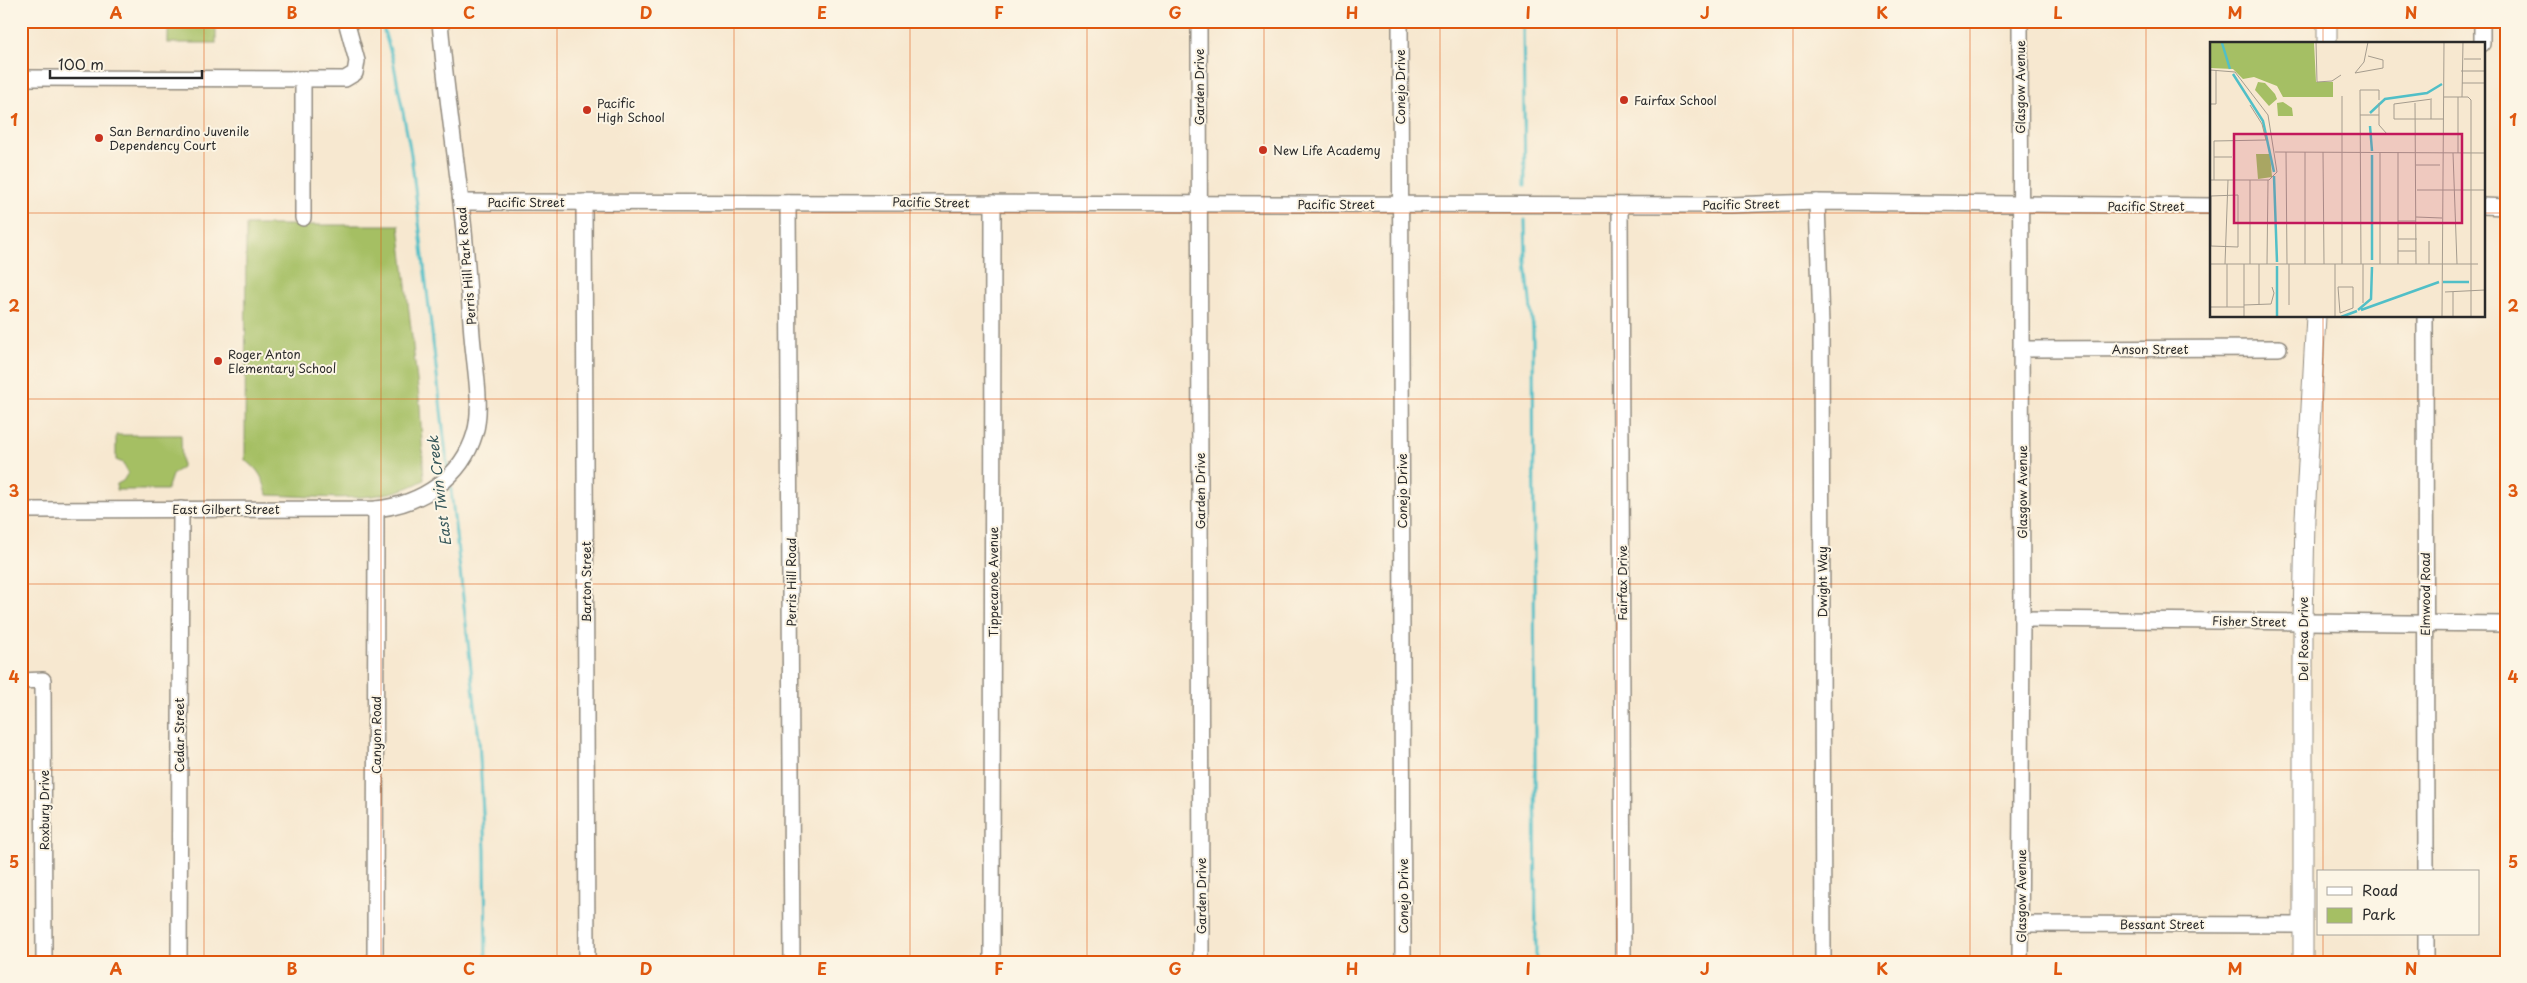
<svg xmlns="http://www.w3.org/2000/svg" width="2527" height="983" font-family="'Playpen Sans',sans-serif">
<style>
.green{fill:#a5bf64;stroke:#687548}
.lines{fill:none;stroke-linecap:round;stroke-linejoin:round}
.stream{stroke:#51bfc7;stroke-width:3}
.minor-casing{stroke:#918a7e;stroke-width:18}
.major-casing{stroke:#918a7e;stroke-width:21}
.minor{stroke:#fff;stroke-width:15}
.major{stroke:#fff;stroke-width:19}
.grid{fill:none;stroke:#df570e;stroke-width:1;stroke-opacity:0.55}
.poi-dot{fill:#c8321e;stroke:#fcf5e5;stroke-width:2}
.labels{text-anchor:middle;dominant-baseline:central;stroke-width:4;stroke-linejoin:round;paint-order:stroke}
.street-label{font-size:12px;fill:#2b2b2b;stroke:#fcf5e5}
.poi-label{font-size:12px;fill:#2b2b2b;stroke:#fcf5e5;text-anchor:start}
.water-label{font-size:14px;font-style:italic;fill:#36575a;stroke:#fcf5e5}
.inset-river{fill:none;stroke:#51bfc7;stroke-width:2.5}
.inset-road{fill:none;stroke:#a59c8e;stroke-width:1}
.view{fill:#c2185b;fill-opacity:0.15;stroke:#c2185b;stroke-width:2.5}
.inset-edge{fill:none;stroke:#2b2b2b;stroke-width:2.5}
.neatline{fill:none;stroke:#df570e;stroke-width:2}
.grid-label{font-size:16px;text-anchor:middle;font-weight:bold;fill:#df570e}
</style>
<rect width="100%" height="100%" fill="#fcf5e5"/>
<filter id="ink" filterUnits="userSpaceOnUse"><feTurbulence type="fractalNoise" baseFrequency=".02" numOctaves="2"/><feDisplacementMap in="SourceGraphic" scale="10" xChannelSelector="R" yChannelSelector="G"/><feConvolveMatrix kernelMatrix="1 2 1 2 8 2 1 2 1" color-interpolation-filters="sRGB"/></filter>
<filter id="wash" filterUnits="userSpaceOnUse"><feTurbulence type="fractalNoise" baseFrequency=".0096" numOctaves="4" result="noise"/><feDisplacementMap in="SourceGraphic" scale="20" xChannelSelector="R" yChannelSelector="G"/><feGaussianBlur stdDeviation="1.12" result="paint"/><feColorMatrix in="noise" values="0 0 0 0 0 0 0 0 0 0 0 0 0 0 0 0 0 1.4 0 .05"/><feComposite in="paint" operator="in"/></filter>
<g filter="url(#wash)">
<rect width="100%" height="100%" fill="#f7e8d0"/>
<g class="green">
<rect x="168" y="21" width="48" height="22"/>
<path d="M246,225H399L420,406L424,480C379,506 318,496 267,495C264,480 259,469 245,460Z"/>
<path d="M116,435H181L182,467L172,475L167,490H116L117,484L123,481L128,473L123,463L116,460Z"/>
</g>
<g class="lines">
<g class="stream">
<path d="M381,21L393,60L411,154L448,470"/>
<path d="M1523,21L1525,185"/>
<path d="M1525,220L1526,262L1533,330L1536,962"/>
<path d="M450,481L479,740L485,849L486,962"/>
</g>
</g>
</g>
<g filter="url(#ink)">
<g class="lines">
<g class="minor-casing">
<g id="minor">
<path d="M1199,21L1201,962"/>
<path d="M1400,21L1403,962"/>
<path d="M2020,21L2022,619L2020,962"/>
<path d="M2482,21V44"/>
<path d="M21,78L345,79L355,73L357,61L346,21"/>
<path d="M303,79V218"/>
<path d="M461,202L1729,205L1817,202L2211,206"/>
<path d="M584,202L587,962"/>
<path d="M1817,202L1821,325L1823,962"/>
<path d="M788,203L792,962"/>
<path d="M1620,205L1623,962"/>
<path d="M2483,206L2506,207"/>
<path d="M2425,316L2426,872"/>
<path d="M2021,349L2279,348"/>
<path d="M21,510L376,509C421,504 462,478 475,433C483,406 474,363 472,335C469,297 467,259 463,221C456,154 445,88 440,21"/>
<path d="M2022,619L2506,624"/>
<path d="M21,681L43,680L44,962"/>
<path d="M2021,924L2303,925"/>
<path d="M2426,934V962"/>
<path d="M179,962L181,509"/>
<path d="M375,962L376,509"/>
<path d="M992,962L993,203"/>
</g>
</g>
<g class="major-casing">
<g id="major">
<path d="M2327,44V21"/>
<path d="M2303,962V622L2305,518L2316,316"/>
</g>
</g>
<use href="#minor" class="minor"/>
<use href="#major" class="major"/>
</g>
</g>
<path class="grid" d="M204,21V962M381,21V962M557,21V962M734,21V962M910,21V962M1087,21V962M1264,21V962M1440,21V962M1617,21V962M1793,21V962M1970,21V962M2146,21V962M2323,21V44M21,213H2211M2483,213H2506M2323,316V872M21,399H2506M21,584H2506M21,770H2506M2323,934V962"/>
<g class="poi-dot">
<circle cx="1624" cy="100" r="5"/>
<circle cx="587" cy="110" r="5"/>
<circle cx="99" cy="138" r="5"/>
<circle cx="1263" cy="150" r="5"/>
<circle cx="218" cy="361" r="5"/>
</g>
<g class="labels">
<g class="street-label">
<text transform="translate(1199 87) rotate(-90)">Garden Drive</text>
<text transform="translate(1400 87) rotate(-90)">Conejo Drive</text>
<text transform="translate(2020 87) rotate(-90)">Glasgow Avenue</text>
<text x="526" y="202">Pacific Street</text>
<text transform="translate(931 202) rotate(1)">Pacific Street</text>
<text x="1336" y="204">Pacific Street</text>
<text transform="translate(1741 204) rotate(-1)">Pacific Street</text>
<text x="2146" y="206">Pacific Street</text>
<text transform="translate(466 266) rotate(-95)">Perris Hill Park Road</text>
<text x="2150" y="349">Anson Street</text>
<text transform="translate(1200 491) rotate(-90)">Garden Drive</text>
<text transform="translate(1402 491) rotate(-90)">Conejo Drive</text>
<text transform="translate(2022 492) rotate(-90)">Glasgow Avenue</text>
<text x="226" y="509">East Gilbert Street</text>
<text transform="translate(586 582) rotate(-90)">Barton Street</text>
<text transform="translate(791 582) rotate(-90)">Perris Hill Road</text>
<text transform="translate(993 582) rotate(-90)">Tippecanoe Avenue</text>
<text transform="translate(1822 582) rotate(-90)">Dwight Way</text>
<text transform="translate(1622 583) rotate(-90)">Fairfax Drive</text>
<text transform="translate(2425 594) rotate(-90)">Elmwood Road</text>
<text transform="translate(2249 621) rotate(1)">Fisher Street</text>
<text transform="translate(2303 639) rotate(-90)">Del Rosa Drive</text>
<text transform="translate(179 735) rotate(-90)">Cedar Street</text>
<text transform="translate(376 735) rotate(-90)">Canyon Road</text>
<text transform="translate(44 810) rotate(-90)">Roxbury Drive</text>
<text transform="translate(1201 896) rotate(-90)">Garden Drive</text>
<text transform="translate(1403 896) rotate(-90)">Conejo Drive</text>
<text transform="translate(2021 896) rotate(-90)">Glasgow Avenue</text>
<text x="2162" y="924">Bessant Street</text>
</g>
<g class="poi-label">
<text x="1634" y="100">Fairfax School</text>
<text x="597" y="103">Pacific<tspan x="597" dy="14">High School</tspan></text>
<text x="109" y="131">San Bernardino Juvenile<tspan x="109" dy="14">Dependency Court</tspan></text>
<text x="1273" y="150">New Life Academy</text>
<text x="228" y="354">Roger Anton<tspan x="228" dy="14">Elementary School</tspan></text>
</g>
<g class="water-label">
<text transform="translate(439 491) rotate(-97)">East Twin Creek</text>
</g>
</g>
<g transform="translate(2210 42)">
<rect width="275" height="275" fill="#f7e8d0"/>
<path d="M0,1H104L106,40H123V55H73L67,44L44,35L33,37L23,27L0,26ZM48,40L55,41L65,52L67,57L59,64L45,48ZM73,60L82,66L83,74H68L67,61ZM46,112H60L62,135L48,137Z" fill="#a5bf64"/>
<path class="inset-river" d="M12,1L20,27M23,32L53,79L64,130M160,71L175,57L217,51L232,42M160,84L162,109M162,113V218M64,134L67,220M233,240H259M148,268L161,257L162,225M151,268L229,240M67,275V224M131,275L147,269"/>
<path class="inset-road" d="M106,0L107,40L122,39L131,33M254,17H271M0,28L25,30L58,73L67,130L59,138H0M251,29H274M145,31L173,26V18L158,14M145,31L154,20L158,0M252,41H275M132,54V222M234,55H258L261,58V275M248,55V111M252,55L253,0M222,57L184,62V77H234M169,61V83L177,92H234M205,61L206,222M0,62H6V28M150,73H169M221,77V58M65,110L275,111M76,110L77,222M95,110V222M113,110L114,222M170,110V222M188,110V222M243,111L247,222M4,115H22M206,123H230M4,138V99L56,98L52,82L40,63M24,138V99M207,148H275M28,153V205L1,204V154ZM206,175L232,176M188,179H206M188,197H207M188,209H206M0,222H268M15,222L18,138M17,222V265H34M34,222V275M40,222V138M49,222V263M57,222L58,138M151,222L150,48H169V58M219,222V199M128,245H143V266L130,271ZM235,250L275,248M243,250V275M153,261V222M34,263L61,262L64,251L62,245M79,263V222M0,265H17M125,275V222M232,275L234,0"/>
<path class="view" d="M24,92H252V181H24Z"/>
<rect width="275" height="275" class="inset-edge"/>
</g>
<rect width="2527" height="983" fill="none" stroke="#fcf5e5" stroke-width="55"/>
<rect x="2317" y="870" width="162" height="65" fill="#fcf5e5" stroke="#a8a49b"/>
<rect x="2327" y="887" width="25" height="8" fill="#ffffff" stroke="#a8a49b"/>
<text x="2362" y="896" font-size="15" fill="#2b2b2b">Road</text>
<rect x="2327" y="908" width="25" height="15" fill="#a5bf64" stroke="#a8a49b"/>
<text x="2362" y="920" font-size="15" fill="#2b2b2b">Park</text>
<path d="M50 70v8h152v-8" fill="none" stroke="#2b2b2b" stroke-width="2.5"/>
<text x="58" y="70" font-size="15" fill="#2b2b2b" stroke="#fcf5e5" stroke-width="4" paint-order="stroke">100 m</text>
<rect x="28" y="28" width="2472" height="928" class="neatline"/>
<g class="grid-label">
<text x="116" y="19">A</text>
<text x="292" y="19">B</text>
<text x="469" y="19">C</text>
<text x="646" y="19">D</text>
<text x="822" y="19">E</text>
<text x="999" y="19">F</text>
<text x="1175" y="19">G</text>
<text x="1352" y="19">H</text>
<text x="1528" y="19">I</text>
<text x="1705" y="19">J</text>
<text x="1882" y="19">K</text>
<text x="2058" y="19">L</text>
<text x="2235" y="19">M</text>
<text x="2411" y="19">N</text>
<text x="14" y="126">1</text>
<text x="2513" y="126">1</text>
<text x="14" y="312">2</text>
<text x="2513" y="312">2</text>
<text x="14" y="497">3</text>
<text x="2513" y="497">3</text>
<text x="14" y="683">4</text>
<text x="2513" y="683">4</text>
<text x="14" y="868">5</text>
<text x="2513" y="868">5</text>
<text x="116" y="975">A</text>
<text x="292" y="975">B</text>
<text x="469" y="975">C</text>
<text x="646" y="975">D</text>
<text x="822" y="975">E</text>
<text x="999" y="975">F</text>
<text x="1175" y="975">G</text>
<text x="1352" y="975">H</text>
<text x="1528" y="975">I</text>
<text x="1705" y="975">J</text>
<text x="1882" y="975">K</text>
<text x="2058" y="975">L</text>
<text x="2235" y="975">M</text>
<text x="2411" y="975">N</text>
</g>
</svg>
